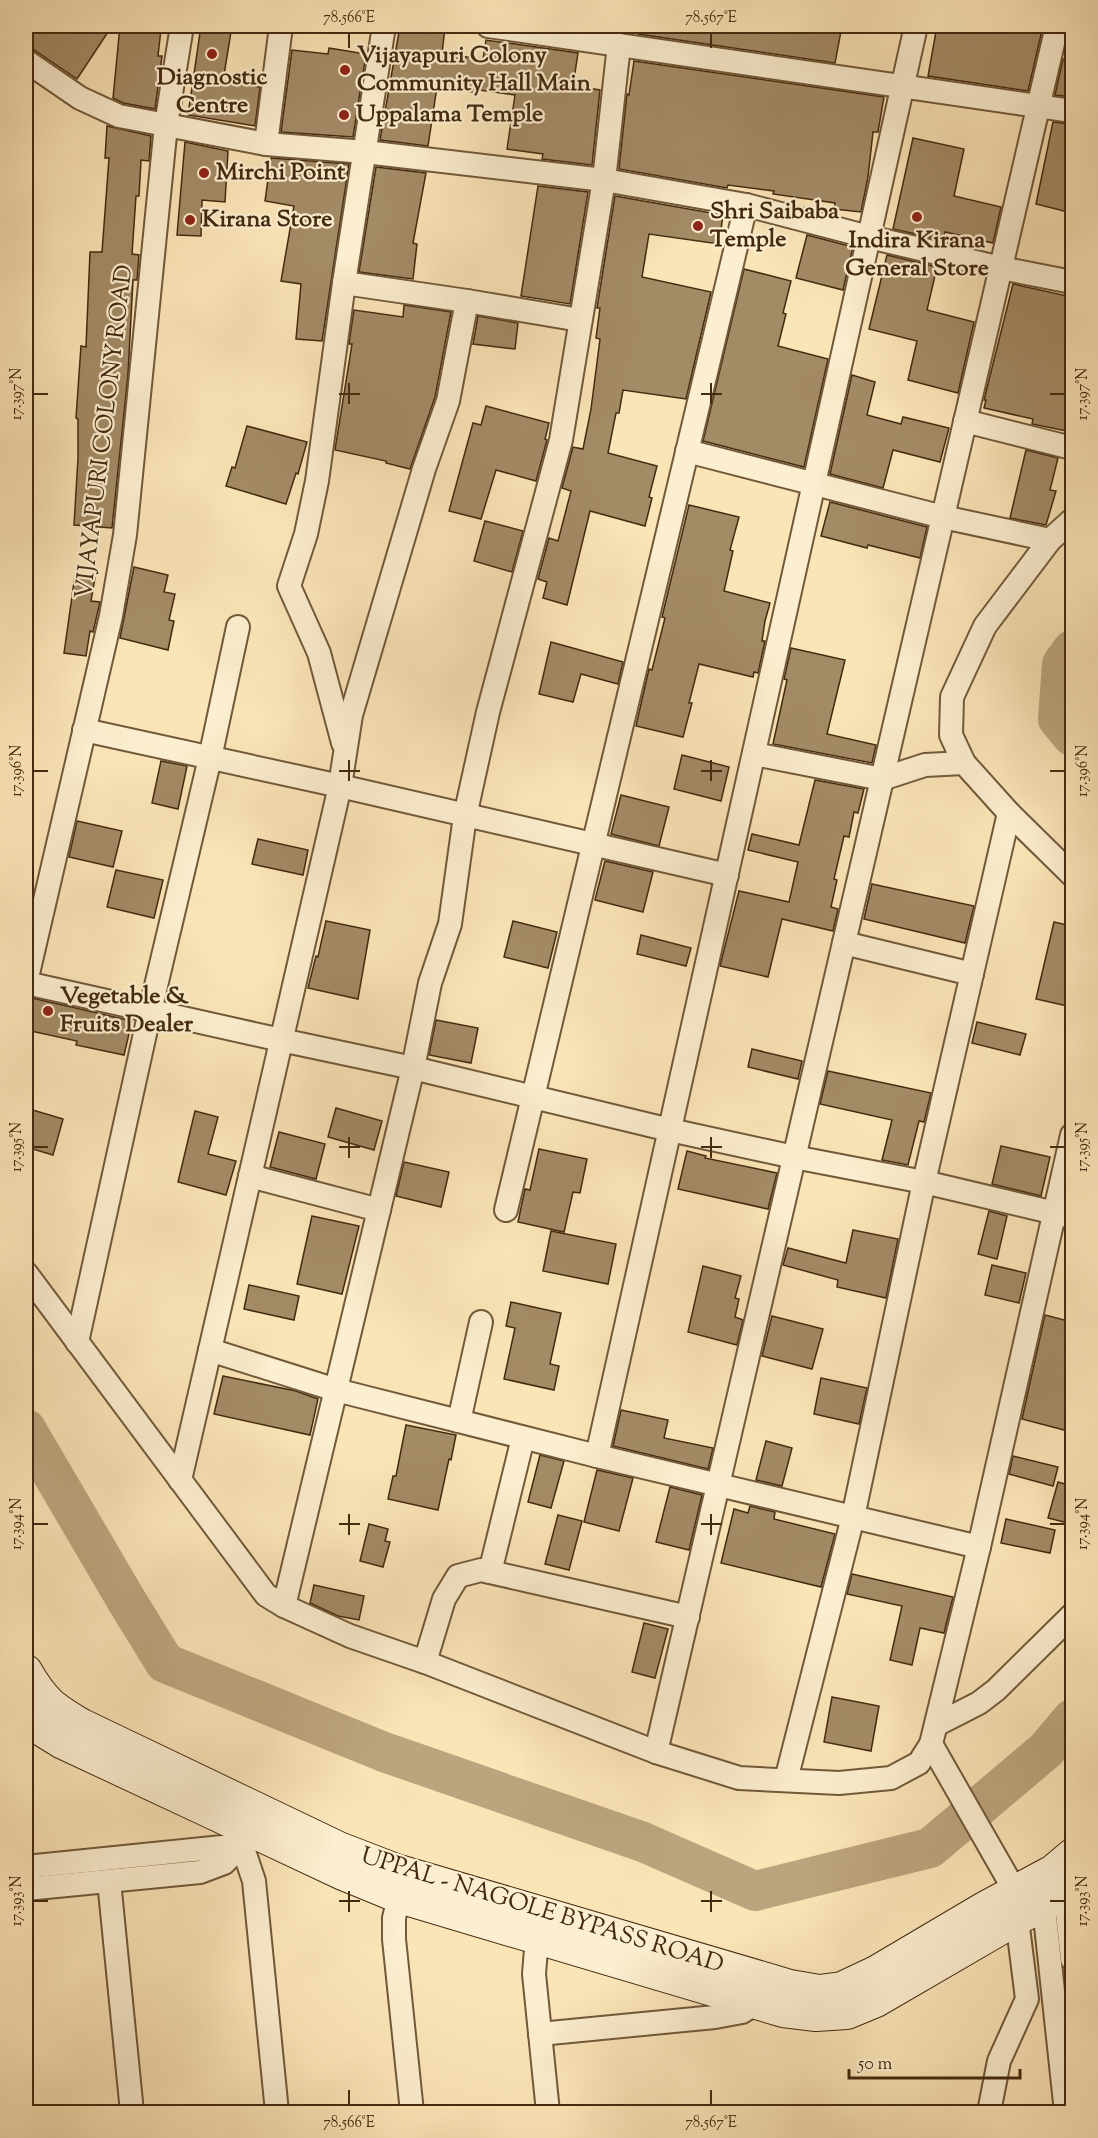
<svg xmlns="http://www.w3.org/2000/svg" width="1098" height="2138" font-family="'Sorts Mill Goudy',serif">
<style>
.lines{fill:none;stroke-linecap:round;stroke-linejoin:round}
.river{stroke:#bca57e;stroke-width:40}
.building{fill:#a38b66;stroke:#432a0f;stroke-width:1.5}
.street-casing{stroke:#715939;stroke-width:26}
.secondary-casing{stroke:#432a0f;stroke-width:34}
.street{stroke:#fceed0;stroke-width:22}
.secondary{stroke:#fceed0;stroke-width:32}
.ticks{fill:none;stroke:#432a0f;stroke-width:2}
.poi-dot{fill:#8f2418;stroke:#fceed0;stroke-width:2}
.labels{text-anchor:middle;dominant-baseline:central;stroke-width:4.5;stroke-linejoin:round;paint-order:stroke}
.poi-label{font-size:24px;font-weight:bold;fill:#432a0f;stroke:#fceed0;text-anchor:start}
.street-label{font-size:24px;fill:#432a0f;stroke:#fceed0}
.neatline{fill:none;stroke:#432a0f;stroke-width:2}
.ticks-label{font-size:15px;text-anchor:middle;fill:#432a0f}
</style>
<rect width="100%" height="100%" fill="#fbe5b7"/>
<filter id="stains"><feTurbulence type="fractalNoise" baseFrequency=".00333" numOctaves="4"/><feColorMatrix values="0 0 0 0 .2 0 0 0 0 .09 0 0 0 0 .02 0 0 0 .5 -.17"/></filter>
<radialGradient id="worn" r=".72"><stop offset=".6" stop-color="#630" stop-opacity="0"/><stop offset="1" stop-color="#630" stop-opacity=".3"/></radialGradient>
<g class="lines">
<g class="river">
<path d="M1072,650L1062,664L1058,719L1072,736"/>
<path d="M26,1429L128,1603L165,1663L384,1752L643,1842L755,1891L930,1848L1046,1750L1072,1719"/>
</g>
</g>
<g class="building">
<path d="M34,26H112L77,79L34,50L26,47V39Z"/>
<path d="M120,26L161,29L158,56H162L155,109L123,103L113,98Z"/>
<path d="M201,26H232L223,81L260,87L255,126L188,115Z"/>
<path d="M400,26L445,27L442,54L483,59L486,40L578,53L573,86L600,90L592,165L542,159L543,154L507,149L515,95L472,89V92L437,87L428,146L380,140Z"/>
<path d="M639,26H842L835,63L638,34Z"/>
<path d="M937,26H1043L1028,91L928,76Z"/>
<path d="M329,48L366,54L353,137L281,132L292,50L328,54Z"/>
<path d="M1063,59L1072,61V97L1055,95Z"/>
<path d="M634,61L884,97L878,132H873L868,177L861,212L834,209L835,203L773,194L774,191L728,185L727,188L619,169L627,94L629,95Z"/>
<path d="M1053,122L1072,124V213L1036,204Z"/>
<path d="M107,126L151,136L149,161L141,160L139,196H136L132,254L139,255L137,280H133L128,374L112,528L74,525L78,458V419L76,418L81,346L86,347L90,252H102L109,158H105Z"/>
<path d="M913,138L964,149L954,196L1001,207L993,243L945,232L943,240L893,229Z"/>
<path d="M185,142L228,151L225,202L202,200L201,236L177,235Z"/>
<path d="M271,158L349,164L322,341L296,339L301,284L281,281L294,206L265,201Z"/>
<path d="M376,167L426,173L413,243L417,244L413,279L359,272Z"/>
<path d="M538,186L588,192L570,304L521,296Z"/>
<path d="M615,196L723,215L719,244L649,234L642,277L711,292L686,399L623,390L619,413H616L608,453L657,466L649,497L652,498L645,526L590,511L567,605L543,598L547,582L538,579L549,538L558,541L571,491L562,488L573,447L583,449L591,409L600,339L596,338L600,308H597Z"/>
<path d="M807,235L853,247L843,290L796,278Z"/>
<path d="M887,255L937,267L927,310L974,322L958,393L908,380L917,341L869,329Z"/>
<path d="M744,269L791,281L783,313L786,314L778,346L828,359L804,467L703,441Z"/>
<path d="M1013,284L1072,297V337L1065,367L1072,368V432L1032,424L1033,419L984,408L986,400H984Z"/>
<path d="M404,305L451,312L435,397L410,469L386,463V461L335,450L352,344H349L354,310L403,317Z"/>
<path d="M478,316L518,323L515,349L473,344Z"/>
<path d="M852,375L875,382L867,415L901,424L903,417L949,428L940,462L893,450L883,488L830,474Z"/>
<path d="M486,406L549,423L545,439L547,440L536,481L496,470L481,519L449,511L473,423L481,425Z"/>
<path d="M247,426L307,442L298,474L296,473L286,504L226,486L232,467L235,468Z"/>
<path d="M1026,450L1058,458L1050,490L1056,491L1046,525L1010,518Z"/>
<path d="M830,502L927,527L920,558L868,545L867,548L821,536Z"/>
<path d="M689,505L739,517L730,550L733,551L724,591L770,603L765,621L762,641H765L758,673L754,672L753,677L699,664L689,703H692L683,737L636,726L649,669L652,670L665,618L662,617Z"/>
<path d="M485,521L523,531L512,572L474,561Z"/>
<path d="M134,567L168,575L164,592L175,594L169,620L174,621L168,650L120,638Z"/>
<path d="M75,575L95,578L91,601L100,602L93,632L90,631L86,656L64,653Z"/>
<path d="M551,642L623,662L618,684L581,674L573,702L539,694Z"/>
<path d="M791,648L845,660L827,734L876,745L872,763L773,744L787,680L784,679Z"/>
<path d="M682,755L729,767L721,801L674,789Z"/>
<path d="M161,761L187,766L178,809L152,803Z"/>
<path d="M815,780L864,789L858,813L854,812L849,837L844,836L834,879L837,880L831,907L838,909L833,931L782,919L768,977L720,966L739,891L789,902L798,862L748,850L752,834L799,845Z"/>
<path d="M621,795L669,807L659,846L611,834Z"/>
<path d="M77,821L122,831L113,867L69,857Z"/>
<path d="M258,839L308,850L303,875L252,864Z"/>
<path d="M605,861L653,872L643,912L595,900Z"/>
<path d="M116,870L163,880L154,918L107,907Z"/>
<path d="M872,884L974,906L965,943L864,919Z"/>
<path d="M326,921L370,930L358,999L308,988L316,956L318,957Z"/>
<path d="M513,921L557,932L548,968L504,957Z"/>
<path d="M1054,922L1072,926V1007L1036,999Z"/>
<path d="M641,935L691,948L686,966L637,954Z"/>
<path d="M32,998L132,1021L124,1055L76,1045L77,1041L26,1030Z"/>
<path d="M436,1020L478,1028L471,1063L429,1055Z"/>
<path d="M977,1022L1026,1034L1020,1055L972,1043Z"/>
<path d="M752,1049L802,1061L798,1079L748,1067Z"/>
<path d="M828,1071L931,1093L924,1122L919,1121L908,1165L882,1160L892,1120L820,1104Z"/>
<path d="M26,1108L63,1119L53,1155L26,1147Z"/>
<path d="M336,1108L382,1121L374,1150L328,1137Z"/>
<path d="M195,1111L218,1117L208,1154L236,1161L226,1195L178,1182Z"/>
<path d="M279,1132L325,1144L316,1179L270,1167Z"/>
<path d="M1001,1146L1050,1157L1041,1196L992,1184Z"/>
<path d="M539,1149L587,1159L580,1193L573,1192L564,1232L518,1222L525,1189L530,1190Z"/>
<path d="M687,1151L706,1156L705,1158L777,1173L768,1209L678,1189Z"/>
<path d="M404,1162L449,1172L441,1207L396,1196Z"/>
<path d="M989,1211L1007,1216L997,1259L978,1254Z"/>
<path d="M312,1216L359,1226L342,1294L297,1284Z"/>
<path d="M853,1230L898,1239L886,1298L837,1287L838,1280L783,1265L788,1248L846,1263Z"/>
<path d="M551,1231L616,1244L608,1284L543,1271Z"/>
<path d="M992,1265L1026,1273L1019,1303L985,1295Z"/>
<path d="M703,1266L741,1276L735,1298L739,1299L735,1317L743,1320L737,1345L688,1332Z"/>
<path d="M249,1285L299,1296L294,1320L244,1309Z"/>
<path d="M511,1302L561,1313L550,1364L559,1366L554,1390L504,1379L515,1328L506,1326Z"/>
<path d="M1045,1315L1072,1322V1412L1068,1431L1022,1419Z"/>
<path d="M772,1316L823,1329L812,1369L762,1356Z"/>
<path d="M223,1376L296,1391L318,1399L310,1435L214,1414Z"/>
<path d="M821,1378L867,1388L859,1424L814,1414Z"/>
<path d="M621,1410L668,1420L664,1438L713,1448L708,1469L613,1446Z"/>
<path d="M406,1425L456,1435L451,1460L449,1459L438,1510L388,1499L393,1476H396Z"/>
<path d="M766,1441L792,1448L782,1486L756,1480Z"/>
<path d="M540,1455L564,1461L551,1508L528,1502Z"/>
<path d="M1013,1456L1058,1467L1053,1486L1009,1474Z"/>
<path d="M597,1470L633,1478L619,1531L584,1522Z"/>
<path d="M1058,1482L1072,1486V1524L1048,1518Z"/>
<path d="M670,1487L702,1495L689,1550L656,1542Z"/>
<path d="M750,1506L775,1512L774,1519L835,1534L821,1587L721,1563L734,1509L748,1513Z"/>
<path d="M558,1515L582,1521L569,1570L545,1564Z"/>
<path d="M1006,1519L1055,1530L1050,1553L1001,1543Z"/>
<path d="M369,1524L388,1529L385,1541L390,1542L383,1567L360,1561Z"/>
<path d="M852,1574L953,1597L944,1633L920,1628L912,1665L890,1660L902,1606L847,1594Z"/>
<path d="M314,1585L364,1596L359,1620L338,1616L310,1603Z"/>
<path d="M644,1623L668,1629L655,1678L632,1672Z"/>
<path d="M832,1697L879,1706L871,1751L824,1742Z"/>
</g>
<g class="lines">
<g class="street-casing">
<g id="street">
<path d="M488,26L1072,111"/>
<path d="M26,61L80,98L119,116L266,144L365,152L604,180L746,205L869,237L1001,268L1072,282"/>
<path d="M266,144L281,26"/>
<path d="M344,283L467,301L580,320"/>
<path d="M965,421L1072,448"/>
<path d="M687,451L943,517L1050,540"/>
<path d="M1072,520L1050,540L985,626L952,697L951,735L964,763L1009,813L1072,875"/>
<path d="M84,730L340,786L727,875"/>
<path d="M343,743L319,653L289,586L306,534L317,481L344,283L384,26"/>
<path d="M754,754L882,779L925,765L964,763"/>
<path d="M844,943L972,974"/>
<path d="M26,982L111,616L125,535L166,125L182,26"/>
<path d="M26,983L281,1040L413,1068L670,1130L794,1157L924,1182L1072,1217"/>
<path d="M250,1176L379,1210"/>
<path d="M506,1210L746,205"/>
<path d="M26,1273L266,1595L284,1606L350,1636L425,1662L656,1752L739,1778L839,1783L891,1778L919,1763L931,1744L979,1547L1072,1135"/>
<path d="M77,1342L150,1011L210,758L238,627"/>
<path d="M210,1350L336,1390L597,1456L979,1547"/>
<path d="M459,1421L481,1322"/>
<path d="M597,1456L916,26"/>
<path d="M180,1480L340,786L351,715L424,469L448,401L467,301"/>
<path d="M490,1572L523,1438"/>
<path d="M284,1606L413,1068L430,983L450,924L465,816L488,712L561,440L604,180L619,45"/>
<path d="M425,1662L444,1599L458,1576L481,1570L688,1617"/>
<path d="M936,1725L979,1703L996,1690L1072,1615"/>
<path d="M931,1744L1015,1891"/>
<path d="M656,1752L1057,26"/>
<path d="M786,1780L853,1517L924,1182L1009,813"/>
<path d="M257,1818L242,1845L254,1881L277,2112"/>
<path d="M26,1867L242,1845"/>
<path d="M109,1881L132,2112"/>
<path d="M1057,1882L1065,1894L1072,1959"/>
<path d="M26,1889L200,1872L224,1863L242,1845"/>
<path d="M1036,1895L1044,1907L1066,2112"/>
<path d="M399,1897L394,1918V1939L412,2112"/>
<path d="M537,1937L534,1974L548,2112"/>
<path d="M540,2034L715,2017L742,2012L756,2003"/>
<path d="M989,2112L999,2061L1027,1999L1017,1919"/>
</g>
</g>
<g class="secondary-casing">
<g id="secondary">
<path d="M26,1671C43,1701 53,1708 82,1725L339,1848L396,1870L790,1986L819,1991L842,1988L876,1972L986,1907L1053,1871L1072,1855"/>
<path d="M26,1716L32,1724L61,1742L343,1874L399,1897L783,2011L816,2015L847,2013L876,2001L1017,1919L1065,1894L1072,1888"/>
</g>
</g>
<use href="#street" class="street"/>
<use href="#secondary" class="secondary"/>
</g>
<path class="ticks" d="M349,33V48M711,33V48M349,383V404M711,383V404M33,394H48M339,394H360M701,394H722M1050,394H1065M349,760V781M711,760V781M33,771H48M339,771H360M701,771H722M1050,771H1065M349,1137V1158M711,1137V1158M33,1147H48M339,1147H360M701,1147H722M1050,1147H1065M349,1514V1535M711,1514V1535M33,1524H48M339,1524H360M701,1524H722M1050,1524H1065M349,1891V1912M711,1891V1912M33,1901H48M339,1901H360M701,1901H722M1050,1901H1065M349,2090V2105M711,2090V2105"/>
<g class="poi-dot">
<circle cx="212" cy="54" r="6"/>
<circle cx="345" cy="70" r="6"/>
<circle cx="344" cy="115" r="6"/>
<circle cx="204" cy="173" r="6"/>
<circle cx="917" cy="217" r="6"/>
<circle cx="190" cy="220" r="6"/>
<circle cx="698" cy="226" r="6"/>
<circle cx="48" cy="1011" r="6"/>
</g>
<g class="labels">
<g class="poi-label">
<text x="357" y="56">Vijayapuri Colony<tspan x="357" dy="28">Community Hall Main</tspan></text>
<text x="212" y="78" text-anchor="middle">Diagnostic<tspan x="212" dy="28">Centre</tspan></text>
<text x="356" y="115">Uppalama Temple</text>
<text x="216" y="173">Mirchi Point</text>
<text x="710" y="212">Shri Saibaba<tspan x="710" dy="28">Temple</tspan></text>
<text x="202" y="220">Kirana Store</text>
<text x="917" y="241" text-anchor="middle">Indira Kirana<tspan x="917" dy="28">General Store</tspan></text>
<text x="60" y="997">Vegetable &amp;<tspan x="60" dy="28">Fruits Dealer</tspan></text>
</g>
<g class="street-label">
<text transform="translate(105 432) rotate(-83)">VIJAYAPURI COLONY ROAD</text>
<text transform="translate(542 1911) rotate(17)">UPPAL - NAGOLE BYPASS ROAD</text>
</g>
</g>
<rect width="1098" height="2138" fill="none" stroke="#fbe5b7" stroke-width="66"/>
<path d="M849 2069v9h171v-9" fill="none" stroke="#432a0f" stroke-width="3"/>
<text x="858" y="2069" font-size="18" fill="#432a0f" stroke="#fceed0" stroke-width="4.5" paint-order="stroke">50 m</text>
<rect x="33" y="33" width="1032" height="2072" class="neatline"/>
<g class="ticks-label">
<text x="349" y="22">78.566°E</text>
<text x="711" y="22">78.567°E</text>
<text transform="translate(16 394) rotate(-90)" y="5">17.397°N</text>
<text transform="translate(1082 394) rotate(-90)" y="5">17.397°N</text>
<text transform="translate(16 771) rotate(-90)" y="5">17.396°N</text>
<text transform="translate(1082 771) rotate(-90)" y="5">17.396°N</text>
<text transform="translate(16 1147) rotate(-90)" y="5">17.395°N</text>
<text transform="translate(1082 1147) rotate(-90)" y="5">17.395°N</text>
<text transform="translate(16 1524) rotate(-90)" y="5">17.394°N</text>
<text transform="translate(1082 1524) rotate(-90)" y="5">17.394°N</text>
<text transform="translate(16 1901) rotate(-90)" y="5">17.393°N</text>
<text transform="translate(1082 1901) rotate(-90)" y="5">17.393°N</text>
<text x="349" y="2127">78.566°E</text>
<text x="711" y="2127">78.567°E</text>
</g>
<rect width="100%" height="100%" filter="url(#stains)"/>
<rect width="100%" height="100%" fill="url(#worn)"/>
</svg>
